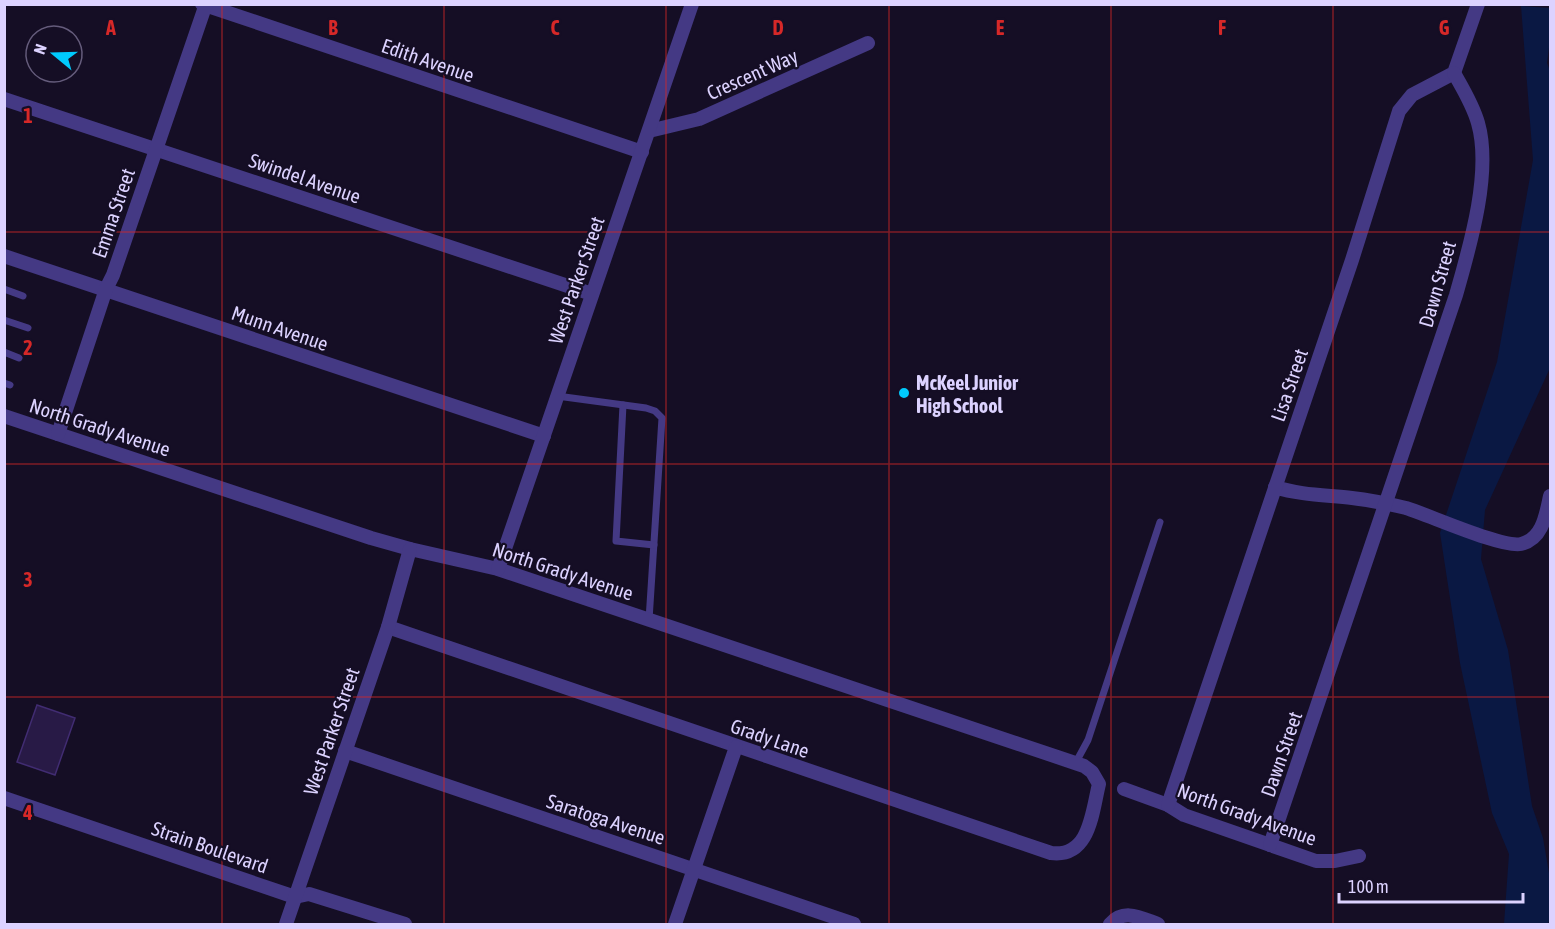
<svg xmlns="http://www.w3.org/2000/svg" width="1555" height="929" font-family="'Asap Condensed',sans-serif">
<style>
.water{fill:#0a1843}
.building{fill:#281a46;stroke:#412c72;stroke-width:1.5}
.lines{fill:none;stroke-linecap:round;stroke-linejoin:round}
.service{stroke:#443984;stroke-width:7}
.minor{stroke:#443984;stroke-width:14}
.grid{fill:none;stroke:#d62828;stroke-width:1.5;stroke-opacity:0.55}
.poi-dot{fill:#00cafd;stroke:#150e25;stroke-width:2}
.labels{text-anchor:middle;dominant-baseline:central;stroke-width:4.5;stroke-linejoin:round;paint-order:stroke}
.street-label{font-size:20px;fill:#dcd2ff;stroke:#150e25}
.poi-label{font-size:20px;font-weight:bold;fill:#dcd2ff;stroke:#150e25;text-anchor:start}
.grid-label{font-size:20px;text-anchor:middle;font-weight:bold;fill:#d62828;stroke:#150e25;stroke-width:4.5;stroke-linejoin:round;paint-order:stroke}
</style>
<rect width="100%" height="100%" fill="#150e25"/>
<path class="water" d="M1521,6L1550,8V40L1547,63L1550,71V368L1485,510L1481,559L1508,650L1532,806L1543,838L1550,879V918L1548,924H1504L1509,854L1492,813L1460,663L1440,533L1497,362L1533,160Z"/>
<path class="building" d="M37,705L75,718L55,775L17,762Z"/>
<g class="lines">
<g class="service">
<path d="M4,289L23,296"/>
<path d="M4,320L28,328"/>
<path d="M4,352L19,358"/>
<path d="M4,383L10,385"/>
<path d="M557,396L646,408L655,411L662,418L649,620"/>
<path d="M623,405L616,541L654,545"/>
<path d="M1075,764L1088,740L1160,522"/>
</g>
<g class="minor">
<path d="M202,4L642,152"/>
<path d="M4,99L592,294"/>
<path d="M649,131L699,119L868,43"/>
<path d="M4,256L544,436"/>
<path d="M4,416L371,538L410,549L498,569L1084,766L1092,772L1099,784C1092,812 1090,858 1051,853L388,627"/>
<path d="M58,434L106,289L113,275L206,4"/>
<path d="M1275,487C1300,495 1326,495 1352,498C1370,500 1389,504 1406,508C1429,515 1502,548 1521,544C1543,539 1546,514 1550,496"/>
<path d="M498,569L692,4"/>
<path d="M345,751L854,924"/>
<path d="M1124,789L1168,805L1184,815L1316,861H1335L1359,856"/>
<path d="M4,798L295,897L309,894L405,924"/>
<path d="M1168,805L1352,260L1399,111L1412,95L1454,73L1478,4"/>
<path d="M1270,845L1456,295C1470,246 1492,172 1478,123C1473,105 1463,89 1454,73"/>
<path d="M286,924L388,627L410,549"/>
<path d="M675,924L736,747"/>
<path d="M1110,924C1124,908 1141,918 1158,924"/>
</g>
</g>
<path class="grid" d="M222,4V924M444,4V924M666,4V924M889,4V924M1111,4V924M1333,4V924M4,232H1550M4,464H1550M4,697H1550"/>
<circle class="poi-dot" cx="904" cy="393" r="6"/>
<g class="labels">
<g class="street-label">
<text transform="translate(428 60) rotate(19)">Edith Avenue</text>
<text transform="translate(752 74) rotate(-24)">Crescent Way</text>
<text transform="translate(305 178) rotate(19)">Swindel Avenue</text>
<text transform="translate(113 213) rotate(-71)">Emma Street</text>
<text transform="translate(576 280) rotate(-71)">West Parker Street</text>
<text transform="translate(1437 284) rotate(-74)">Dawn Street</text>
<text transform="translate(280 328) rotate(19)">Munn Avenue</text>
<text transform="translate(1289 385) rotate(-71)">Lisa Street</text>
<text transform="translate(100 427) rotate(18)">North Grady Avenue</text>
<text transform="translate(563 571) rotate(18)">North Grady Avenue</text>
<text transform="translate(331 731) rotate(-71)">West Parker Street</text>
<text transform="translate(770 738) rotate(19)">Grady Lane</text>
<text transform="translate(1281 754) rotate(-71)">Dawn Street</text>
<text transform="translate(1247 814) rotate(20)">North Grady Avenue</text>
<text transform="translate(606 819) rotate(18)">Saratoga Avenue</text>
<text transform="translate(210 847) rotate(19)">Strain Boulevard</text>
</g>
<g class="poi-label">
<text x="916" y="382">McKeel Junior<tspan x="916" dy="23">High School</tspan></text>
</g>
</g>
<g class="grid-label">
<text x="111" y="35">A</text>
<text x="333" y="35">B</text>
<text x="555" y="35">C</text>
<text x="778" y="35">D</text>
<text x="1000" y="35">E</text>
<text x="1222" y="35">F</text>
<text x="1444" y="35">G</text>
<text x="28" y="123">1</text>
<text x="28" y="355">2</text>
<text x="28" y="587">3</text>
<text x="28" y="820">4</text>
</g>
<rect width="1555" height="929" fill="none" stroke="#dcd2ff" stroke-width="12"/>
<g transform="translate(54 54) rotate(289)"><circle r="28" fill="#150e25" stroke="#655c7c" stroke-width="1.5"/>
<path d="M0-4.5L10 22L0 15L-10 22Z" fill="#00cafd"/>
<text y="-9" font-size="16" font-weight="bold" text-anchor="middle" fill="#dcd2ff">N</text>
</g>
<path d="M1339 893v9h184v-9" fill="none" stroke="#dcd2ff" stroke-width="3"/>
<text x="1348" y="893" font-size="18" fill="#dcd2ff" stroke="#150e25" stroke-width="4.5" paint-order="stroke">100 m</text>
</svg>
